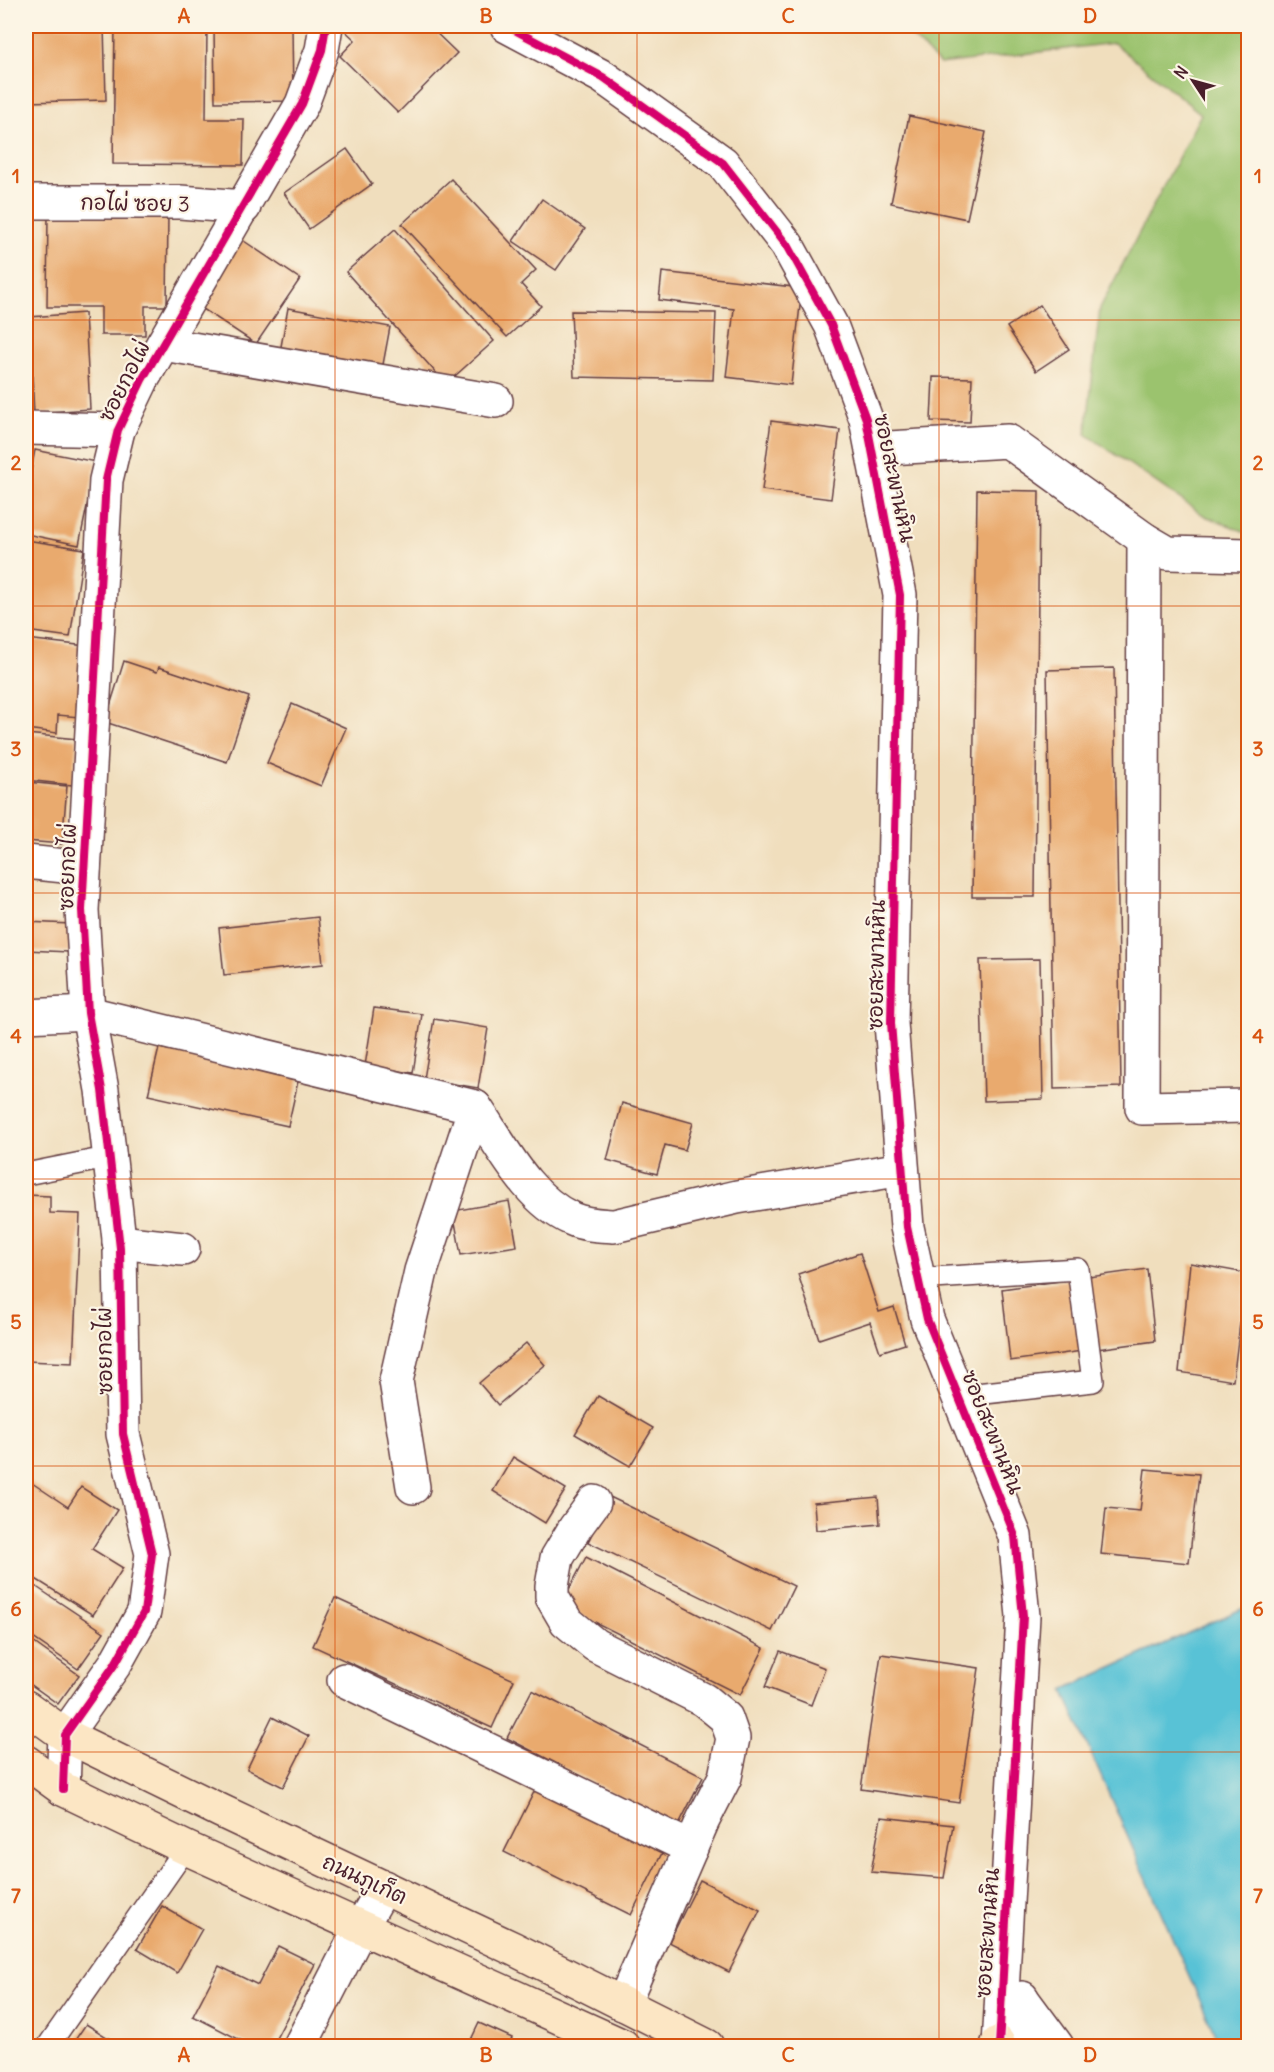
<svg xmlns="http://www.w3.org/2000/svg" width="1274" height="2072" font-family="Delius,'Playpen Sans Thai',sans-serif">
<style>
.green{fill:#9bc36e;stroke:#72714c;stroke-width:1.5}
.water{fill:#59c2d6;stroke:#527080;stroke-width:1.5}
.building{fill:#e9aa6e}
.lines{fill:none;stroke-linecap:round;stroke-linejoin:round}
.service-casing{stroke:#633c41;stroke-width:24}
.minor-casing{stroke:#633c41;stroke-width:36}
.tertiary-casing{stroke:#633c41;stroke-width:36}
.secondary-casing{stroke:#633c41;stroke-width:36}
.service{stroke:#fff;stroke-width:21}
.minor{stroke:#fff;stroke-width:33}
.tertiary{stroke:#fff;stroke-width:33}
.secondary{stroke:#fce6c4;stroke-width:33}
.cycleway-casing{stroke:#fcf5e5;stroke-width:11}
.cycleway{stroke:#d6006c;stroke-width:8}
.grid{fill:none;stroke:#d8530f;stroke-width:1.5;stroke-opacity:0.55}
.labels{text-anchor:middle;dominant-baseline:central;stroke-width:4.5;stroke-linejoin:round;paint-order:stroke}
.street-label{font-size:21px;fill:#4a1f2b;stroke:#fcf5e5}
.neatline{fill:none;stroke:#d8530f;stroke-width:2}
.grid-label{font-size:20px;text-anchor:middle;font-weight:bold;fill:#d8530f}
</style>
<rect width="100%" height="100%" fill="#fcf5e5"/>
<filter id="ink" filterUnits="userSpaceOnUse"><feTurbulence type="fractalNoise" baseFrequency=".0167" numOctaves="2"/><feDisplacementMap in="SourceGraphic" scale="12" xChannelSelector="R" yChannelSelector="G"/><feConvolveMatrix kernelMatrix="1 2 1 2 8 2 1 2 1" color-interpolation-filters="sRGB"/></filter>
<filter id="wash" filterUnits="userSpaceOnUse"><feTurbulence type="fractalNoise" baseFrequency=".008" numOctaves="4" result="noise"/><feDisplacementMap in="SourceGraphic" scale="24" xChannelSelector="R" yChannelSelector="G"/><feGaussianBlur stdDeviation="1.35" result="paint"/><feColorMatrix in="noise" values="0 0 0 0 0 0 0 0 0 0 0 0 0 0 0 0 0 1.4 0 .05"/><feComposite in="paint" operator="in"/></filter>
<g filter="url(#wash)">
<rect width="100%" height="100%" fill="#f0debd"/>
<path class="green" d="M901,26H1248V533L1205,516L1086,434L1100,308L1201,114L1114,43L940,64Z"/>
<path class="water" d="M1248,1606V2046H1220L1063,1690Z"/>
<g id="blocks">
<g class="building">
<path d="M26,26H104L106,100L26,102Z"/>
<path d="M115,26H207L206,119H244L243,165L113,164Z"/>
<path d="M214,26H292L293,101L215,102Z"/>
<path d="M340,26H429L457,53L398,113L340,56L355,40Z"/>
<path d="M909,116L986,132L967,219L891,203Z"/>
<path d="M347,149L372,184L309,229L284,193Z"/>
<path d="M451,179L536,270L521,284L541,306L507,337L402,224Z"/>
<path d="M542,199L585,229L556,270L513,241Z"/>
<path d="M48,212L168,213L167,306H145V335H101V307H47Z"/>
<path d="M395,229L494,341L446,384L346,272Z"/>
<path d="M241,239L300,279L256,344L197,305Z"/>
<path d="M662,272L802,288L791,385L726,377L734,309L659,300Z"/>
<path d="M1040,305L1069,349L1036,371L1007,327Z"/>
<path d="M288,308L390,327L382,370L280,352Z"/>
<path d="M571,311L716,313L713,380L574,377Z"/>
<path d="M85,313L90,409L34,413L29,317Z"/>
<path d="M933,377L972,378L970,422L931,421Z"/>
<path d="M771,421L840,430L831,499L762,490Z"/>
<path d="M35,450L96,462L79,545L26,534V496Z"/>
<path d="M977,490L1039,491L1035,897H972Z"/>
<path d="M26,540L84,549L70,637L26,631Z"/>
<path d="M26,639L86,646L79,717L58,715L57,733L26,729Z"/>
<path d="M124,661L157,672L159,667L249,697L227,762L105,722Z"/>
<path d="M1114,668L1121,1087L1054,1089L1047,670Z"/>
<path d="M292,704L346,728L321,786L267,763Z"/>
<path d="M26,734L77,739L72,785L26,780Z"/>
<path d="M26,782L67,786L62,844L26,841Z"/>
<path d="M318,917L323,964L224,975L219,928Z"/>
<path d="M26,922L71,924L69,952L26,950Z"/>
<path d="M1040,959L1043,1099L984,1101L980,960Z"/>
<path d="M374,1008L422,1014L413,1073L365,1066Z"/>
<path d="M434,1019L488,1028L478,1088L424,1079Z"/>
<path d="M159,1048L260,1069L301,1068L288,1126L148,1095Z"/>
<path d="M622,1103L693,1123L685,1150L665,1145L657,1174L607,1160Z"/>
<path d="M26,1195L50,1196V1213L80,1214L73,1363L26,1361Z"/>
<path d="M509,1201L517,1246L461,1255L453,1211Z"/>
<path d="M860,1253L879,1312L894,1307L905,1344L880,1352L870,1322L819,1339L798,1274Z"/>
<path d="M1190,1263L1246,1273L1233,1381L1179,1372Z"/>
<path d="M1147,1269L1155,1341L1010,1361L1002,1289Z"/>
<path d="M526,1343L545,1365L498,1405L479,1383Z"/>
<path d="M598,1396L653,1428L630,1466L575,1434Z"/>
<path d="M513,1457L566,1489L545,1523L493,1491Z"/>
<path d="M1145,1469L1199,1474L1189,1563L1101,1554L1106,1508L1140,1511Z"/>
<path d="M26,1479L68,1507L81,1487L117,1510L92,1549L123,1568L93,1615L26,1573Z"/>
<path d="M610,1497L794,1586L772,1631L588,1542Z"/>
<path d="M878,1497L880,1524L816,1530L814,1503Z"/>
<path d="M586,1557L764,1648L740,1695L561,1605Z"/>
<path d="M35,1586L104,1632L78,1669L26,1633V1600Z"/>
<path d="M335,1598L514,1680L492,1728L313,1646Z"/>
<path d="M26,1637L79,1675L58,1704L26,1681Z"/>
<path d="M780,1651L825,1668L811,1705L765,1687Z"/>
<path d="M881,1654L979,1668L959,1803L861,1789Z"/>
<path d="M532,1690L703,1777L678,1826L507,1738Z"/>
<path d="M272,1717L309,1736L283,1787L247,1769Z"/>
<path d="M538,1784L665,1847L631,1915L504,1852Z"/>
<path d="M881,1817L953,1825L944,1878L871,1872Z"/>
<path d="M700,1880L760,1910L729,1972L669,1942Z"/>
<path d="M162,1906L202,1929L177,1973L137,1949Z"/>
<path d="M278,1946L315,1964L272,2046H252L193,2016L219,1966L258,1985Z"/>
<path d="M479,2023L512,2038L509,2046H468Z"/>
<path d="M86,2024L121,2046H71Z"/>
</g>
</g>
</g>
<g filter="url(#ink)">
<use href="#blocks" fill-opacity="0" stroke="#633c41" stroke-width="1.5"/>
<g class="lines">
<g class="service-casing">
<g id="service">
<path d="M26,1174L91,1161L110,1159"/>
<path d="M918,1279L1078,1269L1093,1381L958,1396"/>
<path d="M48,2046L186,1848"/>
</g>
</g>
<g class="minor-casing">
<g id="minor">
<path d="M507,26L603,77L723,163L787,245L831,325L866,419L900,595L891,1023L907,1227L927,1319L1015,1536L1023,1616L999,2046"/>
<path d="M26,202H180L244,207"/>
<path d="M163,344L496,401"/>
<path d="M26,428L118,430"/>
<path d="M872,449L1008,441L1144,539L1168,553L1248,555"/>
<path d="M1144,539L1142,1108L1248,1106"/>
<path d="M26,862L84,868"/>
<path d="M26,1016L88,1013L475,1107L421,1271L396,1381L413,1487"/>
<path d="M475,1107C502,1146 527,1199 572,1219C585,1225 600,1225 614,1226L737,1197L902,1169"/>
<path d="M119,1242L183,1249"/>
<path d="M594,1502L575,1528L557,1558L552,1586V1597L566,1621L595,1645L704,1700L726,1718L733,1738L725,1777L703,1820L623,2004"/>
<path d="M344,1680L691,1848"/>
<path d="M63,1789L65,1735L115,1664L144,1612L152,1554L123,1434L120,1248L102,1090L88,1013L82,910L106,480L118,430L142,380L302,104L322,50L326,26"/>
<path d="M1022,1998L1034,2046"/>
<path d="M300,2046L361,1927L384,1887"/>
</g>
</g>
<g class="tertiary-casing">
<path id="tertiary" d="M1023,2000L1057,2046"/>
</g>
<g class="secondary-casing">
<g id="secondary">
<path d="M26,1707L65,1735L221,1811L514,1949L707,2046"/>
<path d="M26,1762L63,1789L186,1848L623,2046"/>
<path d="M997,2046L998,2043"/>
</g>
</g>
<use href="#service" class="service"/>
<use href="#minor" class="minor"/>
<use href="#tertiary" class="tertiary"/>
<use href="#secondary" class="secondary"/>
<g class="cycleway-casing">
<g id="cycleway">
<path d="M507,26L603,77L723,163L787,245L831,325L866,419L900,595L891,1023L907,1227L927,1319L1015,1536L1023,1616L999,2046"/>
<path d="M63,1789L65,1735L115,1664L144,1612L152,1554L123,1434L120,1248L102,1090L88,1013L82,910L106,480L118,430L142,380L302,104L322,50L326,26"/>
</g>
</g>
<use href="#cycleway" class="cycleway"/>
</g>
</g>
<path class="grid" d="M335,26V2046M637,26V2046M939,26V2046M26,320H1248M26,606H1248M26,893H1248M26,1179H1248M26,1466H1248M26,1752H1248"/>
<g class="labels">
<g class="street-label">
<text transform="translate(135 203) rotate(1)">กอไผ่ ซอย 3</text>
<text transform="translate(124 381) rotate(-63)">ซอยกอไผ่</text>
<text transform="translate(895 478) rotate(78)">ซอยสะพานหิน</text>
<text transform="translate(67 867) rotate(-88)">ซอยกอไผ่</text>
<text transform="translate(876 965) rotate(-89)">ซอยสะพานหิน</text>
<text transform="translate(104 1351) rotate(-91)">ซอยกอไผ่</text>
<text transform="translate(993 1432) rotate(68)">ซอยสะพานหิน</text>
<text transform="translate(365 1879) rotate(25)">ถนนภูเก็ต</text>
<text transform="translate(987 1933) rotate(-86)">ซอยสะพานหิน</text>
</g>
</g>
<rect width="1274" height="2072" fill="none" stroke="#fcf5e5" stroke-width="66"/>
<g transform="translate(1193 81) rotate(306)" stroke="#fcf5e5" stroke-width="4.5" paint-order="stroke">
<path d="M0-4.5L10 22L0 15L-10 22Z" fill="#4a1f2b"/>
<text y="-9" font-size="16" font-weight="bold" text-anchor="middle" fill="#4a1f2b">N</text>
</g>
<rect x="33" y="33" width="1208" height="2006" class="neatline"/>
<g class="grid-label">
<text x="184" y="23">A</text>
<text x="486" y="23">B</text>
<text x="788" y="23">C</text>
<text x="1090" y="23">D</text>
<text x="16" y="183">1</text>
<text x="1258" y="183">1</text>
<text x="16" y="470">2</text>
<text x="1258" y="470">2</text>
<text x="16" y="756">3</text>
<text x="1258" y="756">3</text>
<text x="16" y="1043">4</text>
<text x="1258" y="1043">4</text>
<text x="16" y="1329">5</text>
<text x="1258" y="1329">5</text>
<text x="16" y="1616">6</text>
<text x="1258" y="1616">6</text>
<text x="16" y="1903">7</text>
<text x="1258" y="1903">7</text>
<text x="184" y="2062">A</text>
<text x="486" y="2062">B</text>
<text x="788" y="2062">C</text>
<text x="1090" y="2062">D</text>
</g>
</svg>
